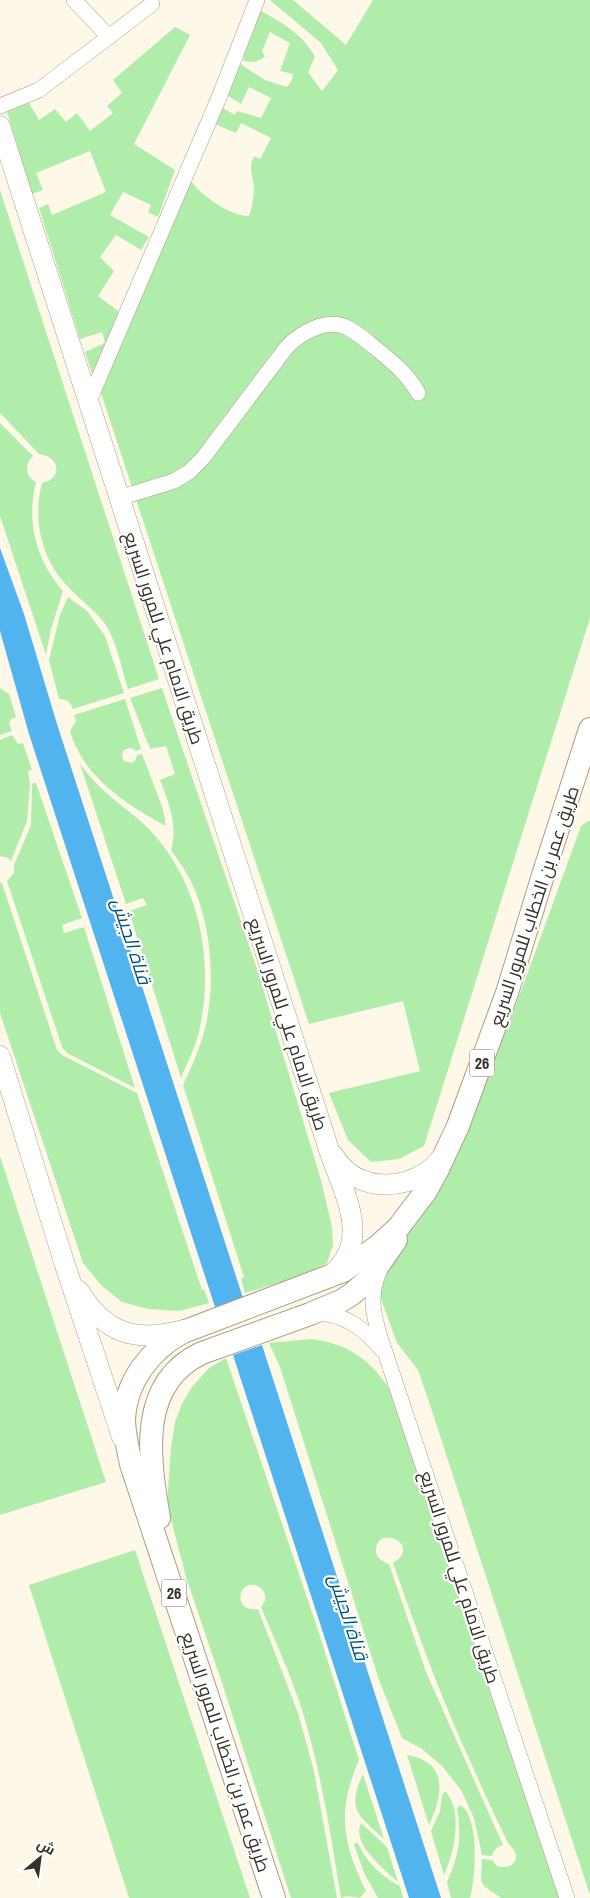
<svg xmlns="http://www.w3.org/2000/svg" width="590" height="1898" font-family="'Archivo Narrow',Cairo,sans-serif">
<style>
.green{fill:#b0edaa}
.water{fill:#52b4ef}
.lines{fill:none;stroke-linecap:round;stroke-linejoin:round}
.minor-casing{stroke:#a99f86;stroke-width:16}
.major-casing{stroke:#a99f86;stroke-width:21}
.highway-casing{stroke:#a99f86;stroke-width:24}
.minor{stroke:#fff;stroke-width:15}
.major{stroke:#fff;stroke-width:20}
.highway{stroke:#fff;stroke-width:22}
.labels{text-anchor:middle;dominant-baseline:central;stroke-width:4.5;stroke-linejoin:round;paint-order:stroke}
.shield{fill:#fff;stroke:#726f68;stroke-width:1}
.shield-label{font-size:16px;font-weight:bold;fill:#353127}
.street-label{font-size:18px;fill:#353127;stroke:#fff}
.water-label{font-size:19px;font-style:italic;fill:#005178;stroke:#fff}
</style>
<rect width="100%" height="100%" fill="#fef8e8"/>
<g class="green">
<path d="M270,0H293L346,45L373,0H590V618L424,1146L399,1159L371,1162L348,1140L329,1093L420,1071L403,1001L309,1024L99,387L191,181C200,195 232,217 249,216C252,207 254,197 254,188C253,175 248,168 254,156L260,159L271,138L241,123L236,133L215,124L221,107L235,115L237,111L261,118L271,98L249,87L241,104L228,96H220L237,62L265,80L287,87L292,80L293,74L280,71L290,43L270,32L262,51L265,57L255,62L243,61L244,57L240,49L259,10C281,22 303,34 315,57L308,72L322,91L338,70L321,43Z"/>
<path d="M175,27L190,35L134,144L175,170L158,217L148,212L151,205L123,192L110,215L149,237L141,250L116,235L100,257L114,271L98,296L122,314L95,382L85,352L105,343L102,332L80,339L39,208L48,204L52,215L106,192L90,151L36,173L43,190L32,194L7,112L29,103L39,120L55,109L66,122L77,113L90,131L113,113L107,106L122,93L113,80Z"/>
<path d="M0,190L159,679L128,689C121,667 117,640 103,621C93,609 81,600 70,589C42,561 32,521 42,483C63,479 60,456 39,454L0,413Z"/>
<path d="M0,423L33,456C24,465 25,476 36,482C26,522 36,560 63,591L51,629L46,655L0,516Z"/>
<path d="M68,597L87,611L105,636L124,693L73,709C70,702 67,699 59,699L49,660L60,615Z"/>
<path d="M0,688L9,694L16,717L11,719L9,723L12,731L0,735Z"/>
<path d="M162,688L258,972L321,1180L332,1227L333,1245L327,1263L308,1274L245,1293L241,1279L244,1277L183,1085C190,1070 197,1055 202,1039C216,995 213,936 196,893C190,877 181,864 171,850C178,825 169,803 160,780L175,774L166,746L150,749L130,698Z"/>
<path d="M125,699L141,749L136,751C131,747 128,748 123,751L122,756L124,761L132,763L135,761L137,755L142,754L163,809L166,826C127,805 83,777 70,731L76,721L74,715Z"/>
<path d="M12,735L18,744L23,743L32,770L28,771L30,785L27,821L11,861L8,858L0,856V740Z"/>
<path d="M80,764C86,771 92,780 100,787C115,802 134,814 149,829C200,883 215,961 199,1032C195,1048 187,1063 181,1078L129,911L147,905L143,898L126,904Z"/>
<path d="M34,783H36L82,918L62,925L64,933L84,927L135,1088L67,1053L62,1047L7,881L14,873V865L31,825L32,784Z"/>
<path d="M588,821H590V1895L428,1399L418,1370L397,1343L377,1288L393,1255L431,1200L457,1155L520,994L581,826Z"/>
<path d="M0,883H2L57,1050L62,1055L137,1093L202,1290L204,1289L209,1303L179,1311L148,1309L122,1302L102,1286L83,1263L0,1013Z"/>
<path d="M0,1156L106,1482L0,1515Z"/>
<path d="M311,1339C349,1344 370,1359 391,1391L559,1898H501L484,1886L481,1881L482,1859L492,1860L497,1866C506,1869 517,1866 516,1855C515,1849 508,1845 506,1839C494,1814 482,1788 471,1763C441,1698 417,1631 393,1563C424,1544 375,1523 376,1551C376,1558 383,1562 389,1564L426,1672L503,1845C497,1847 494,1849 492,1856L482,1855L474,1818L461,1790L442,1766L422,1749L402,1738L379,1680L280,1367L269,1343Z"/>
<path d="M226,1358L319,1633L359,1760C337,1811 342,1842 366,1891L360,1898L347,1896L341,1898C331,1835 321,1771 302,1710C291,1675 275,1641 261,1607C265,1602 267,1598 264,1592C262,1589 259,1586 255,1585C237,1581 233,1613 258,1609L298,1713L314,1771L337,1898H291L223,1686L186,1577L167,1504L171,1447L175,1422L182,1404L191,1388L209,1368Z"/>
<path d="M135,1550L250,1898H129L29,1585Z"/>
<path d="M407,1755C449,1762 443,1795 429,1825Z"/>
<path d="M363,1774L384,1839C359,1815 346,1811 363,1774Z"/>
<path d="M445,1791C464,1811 454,1853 444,1875L431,1831L440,1811L442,1795Z"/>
<path d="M460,1805C480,1815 476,1880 470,1898H451L447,1882C459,1855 462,1838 457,1809Z"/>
<path d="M361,1823L387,1847L398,1882C385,1870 351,1844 361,1823Z"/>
<path d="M357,1842C360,1846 362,1852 365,1856C374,1869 386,1879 400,1886L403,1898H378L365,1875L354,1845Z"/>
</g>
<g class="water">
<path d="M0,548L24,614L57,724L243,1298L215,1307L29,734L0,631Z"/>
<path d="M262,1345L441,1898H409L233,1355Z"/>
</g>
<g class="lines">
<g class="minor-casing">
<g id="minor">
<path d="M74,0L109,37"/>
<path d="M0,106L39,90L152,4"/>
<path d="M89,401L218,100L257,0"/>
<path d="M119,498L174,481L189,472L203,458L286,348C300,333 327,317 348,328C359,334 369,343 379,351C395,364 409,376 418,393"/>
<path d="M379,1272C369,1295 373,1314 380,1337L567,1898"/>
<path d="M316,1314C341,1311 366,1330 381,1349"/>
</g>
</g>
<g class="major-casing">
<g id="major">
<path d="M0,126L329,1150C342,1189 372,1239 334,1272"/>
<path d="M0,1056L64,1262L122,1437"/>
<path d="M333,1155C340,1166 350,1176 362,1180C389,1191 425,1181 442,1157"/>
<path d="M79,1291C105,1334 136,1343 184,1330"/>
</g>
</g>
<g class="highway-casing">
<g id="highway">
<path d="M159,1518C149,1459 137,1383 202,1353L310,1314L341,1301L352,1294L368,1280L396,1240"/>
<path d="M274,1898L131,1464C128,1449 124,1434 124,1418C126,1381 151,1349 183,1332L343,1271L378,1246L398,1228L426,1191L437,1171L458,1126L507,993L544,872L590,729"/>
</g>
</g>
<use href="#minor" class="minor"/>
<use href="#major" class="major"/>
<use href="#highway" class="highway"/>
</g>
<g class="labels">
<g class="shield">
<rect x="469.5" y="1049.5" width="25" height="27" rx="4"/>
<rect x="161.5" y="1579.5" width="25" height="27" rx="4"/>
</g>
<g class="shield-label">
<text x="482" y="1063">26</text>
<text x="174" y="1593">26</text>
</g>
<g class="street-label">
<text transform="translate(164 638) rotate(72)">طريق الامام علي للمرور السريع</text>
<text transform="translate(534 906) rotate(-72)">طريق عمر بن الخطاب للمرور السريع</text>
<text transform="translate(288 1024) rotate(72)">طريق الامام علي للمرور السريع</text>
<text transform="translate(460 1577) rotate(72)">طريق الامام علي للمرور السريع</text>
<text transform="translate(226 1752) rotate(72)">طريق عمر بن الخطاب للمرور السريع</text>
</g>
<g class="water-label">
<text transform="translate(132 941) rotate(72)">قناة الجيش</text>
<text transform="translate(349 1617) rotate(72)">قناة الجيش</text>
</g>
</g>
<g transform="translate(40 1858) rotate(29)" stroke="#ffffff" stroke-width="4" paint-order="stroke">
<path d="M0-4L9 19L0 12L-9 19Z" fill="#353127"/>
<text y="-8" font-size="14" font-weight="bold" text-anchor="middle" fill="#353127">ش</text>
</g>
</svg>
